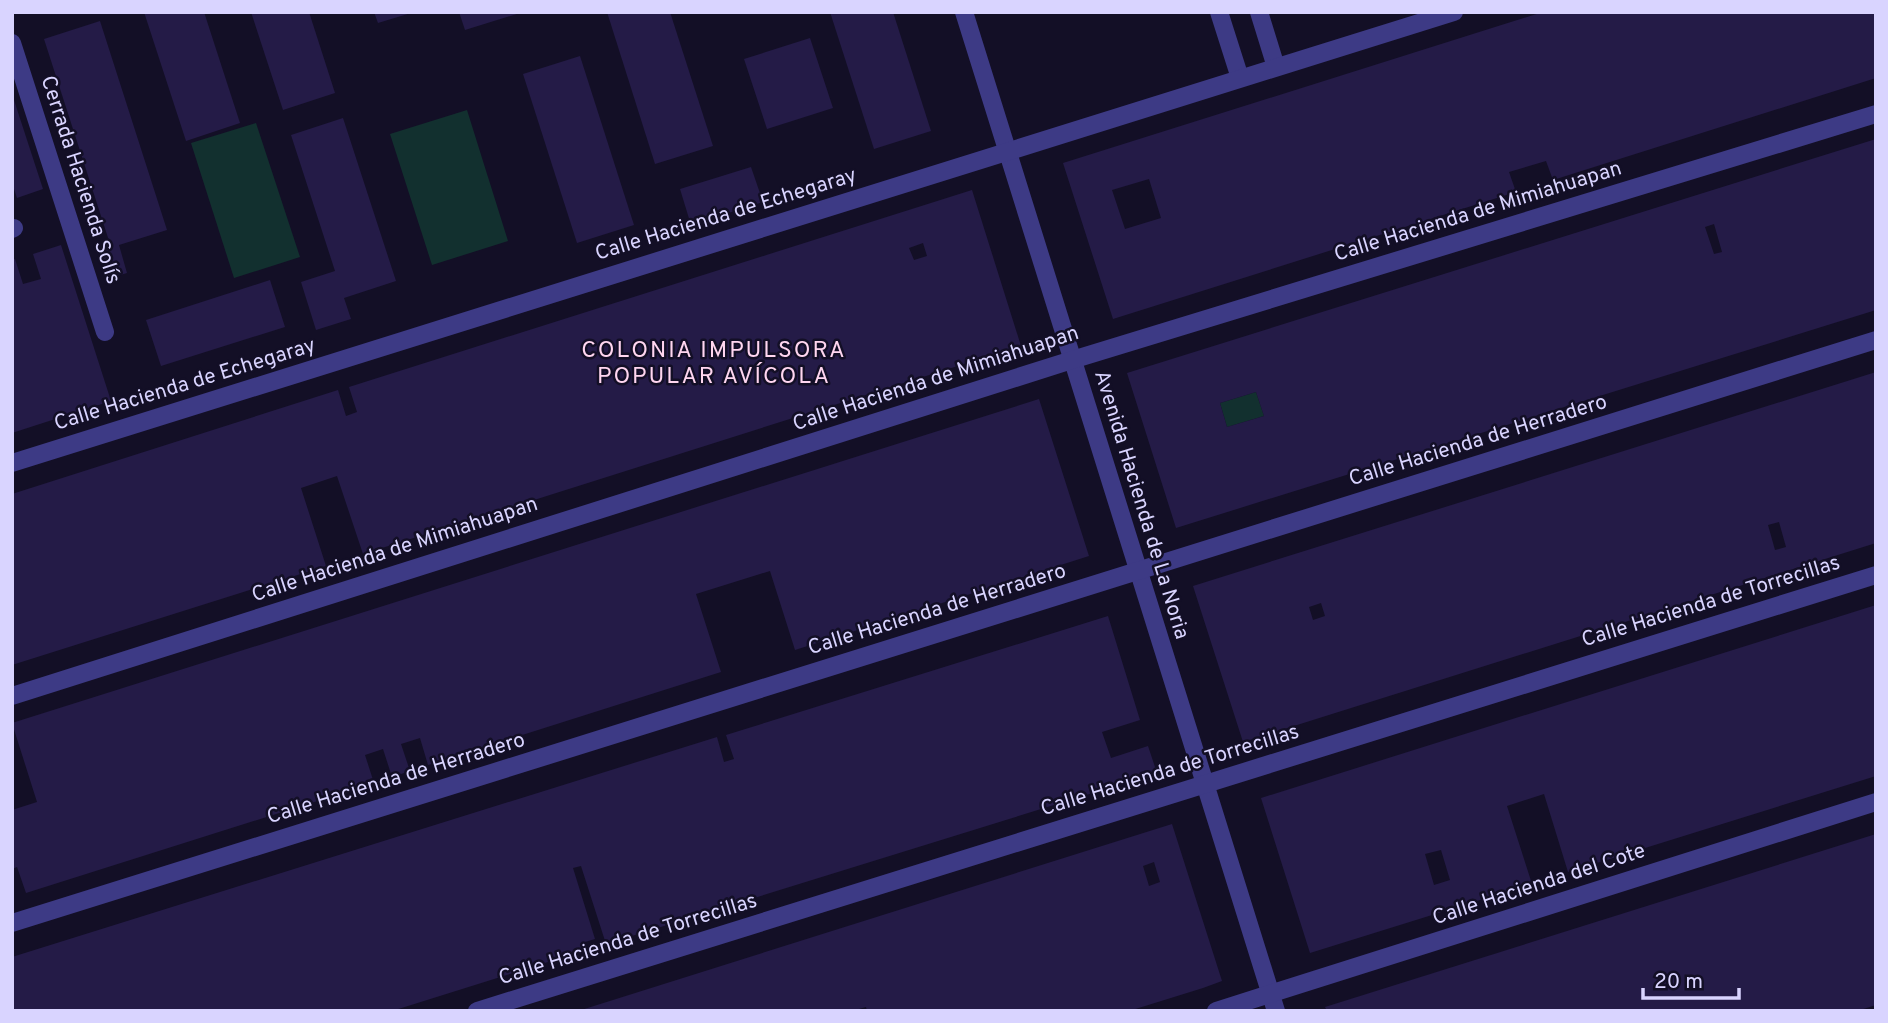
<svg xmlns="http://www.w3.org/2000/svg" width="1888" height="1023" font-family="Overpass,sans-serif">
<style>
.green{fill:#12302f}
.building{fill:#241b47;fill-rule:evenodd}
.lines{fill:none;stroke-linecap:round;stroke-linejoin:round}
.minor{stroke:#3d3a85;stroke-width:18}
.labels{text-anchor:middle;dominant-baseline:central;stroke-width:5;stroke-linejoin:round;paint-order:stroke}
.street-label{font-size:21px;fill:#d9d4ff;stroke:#130f26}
.neighbourhood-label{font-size:23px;letter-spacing:2px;fill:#ffd6f0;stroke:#130f26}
</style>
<rect width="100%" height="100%" fill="#130f26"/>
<g class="green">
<path d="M467,110L508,241L432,265L390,134Z"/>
<path d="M256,123L300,257L234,278L191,143Z"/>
<path d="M1256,392L1264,416L1227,427L1220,403Z"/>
</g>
<g class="building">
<path d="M144,12H204L240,123L186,141Z"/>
<path d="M251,12H309L335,93L283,110Z"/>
<path d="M374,12H411V13L378,23Z"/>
<path d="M459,12H520V13L465,30Z"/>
<path d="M607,12H670L713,146L655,164Z"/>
<path d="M830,12H893L931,131L874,149Z"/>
<path d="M1543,12H1876V78L1553,180L1546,161L1509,172L1516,192L1113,319L1063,163ZM1149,179L1161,218L1125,229L1112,190Z"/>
<path d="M100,21L167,230L119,245L127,273L107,279L99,251L111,247L44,39Z"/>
<path d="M810,38L833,108L767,129L744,59Z"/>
<path d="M580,56L634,225L577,243L523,74Z"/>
<path d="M13,97L43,189L17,198L12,183Z"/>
<path d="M343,118L396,281L344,298L351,319L316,330L301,282L335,271L291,135Z"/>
<path d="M1876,139V310L1176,528L1127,373ZM1714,224L1722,252L1714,254L1705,227ZM1256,392L1264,416L1227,427L1220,403Z"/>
<path d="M751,167L763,202L691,225L680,189Z"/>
<path d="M972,190L1021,346L363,554L337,476L301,488L326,566L12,665V494L338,390L346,416L357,412L349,387ZM923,243L927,256L914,260L909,248Z"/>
<path d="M61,245L111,401L12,433V260L15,259L23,284L41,279L33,254Z"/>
<path d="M270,280L285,327L161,366L146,320Z"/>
<path d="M1876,372V543L1243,742L1193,586ZM1779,522L1786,547L1775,550L1768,525ZM1321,603L1325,616L1313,620L1309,607Z"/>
<path d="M1039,399L1089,556L795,650L770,571L696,594L721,672L428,765L420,738L401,744L410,771L392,777L383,749L365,755L374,783L26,893L17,867L12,869V810L37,802L12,723Z"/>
<path d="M1876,605V776L1568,872L1544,794L1507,806L1532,884L1310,953L1261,798ZM1441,850L1450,880L1434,885L1425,854Z"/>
<path d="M1108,616L1140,720L1102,732L1111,758L1148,746L1157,773L606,944L581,866L573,868L595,939L585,942L583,951L392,1011H12V957L717,737L724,762L734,759L726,735Z"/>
<path d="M1172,824L1222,981L1203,988L1129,1011H867L866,1007L852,1011H578ZM1154,862L1160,882L1149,886L1143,866Z"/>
<path d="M1876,834V1005L1857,1011H1327L1325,1007Z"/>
</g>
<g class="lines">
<g class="minor">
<path d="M964,12L1276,1011"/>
<path d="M1219,12L1240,78"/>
<path d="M1259,12L1276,67"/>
<path d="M12,43L105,332"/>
<path d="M12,229L14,228"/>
<path d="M12,463L1454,12"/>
<path d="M12,696L1072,360L1876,114"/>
<path d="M12,923L1876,340"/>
<path d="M477,1011L1876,575"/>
<path d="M1216,1011L1876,802"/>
</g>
</g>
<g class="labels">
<g class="street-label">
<text transform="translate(80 180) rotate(72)">Cerrada Hacienda Solís</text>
<text transform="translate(1478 212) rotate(-17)">Calle Hacienda de Mimiahuapan</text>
<text transform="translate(726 215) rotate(-17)">Calle Hacienda de Echegaray</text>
<text transform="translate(936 379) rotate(-18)">Calle Hacienda de Mimiahuapan</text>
<text transform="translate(185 385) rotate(-17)">Calle Hacienda de Echegaray</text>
<text transform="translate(1478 441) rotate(-17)">Calle Hacienda de Herradero</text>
<text transform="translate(1141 505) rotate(73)">Avenida Hacienda de La Noria</text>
<text transform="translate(395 550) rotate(-18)">Calle Hacienda de Mimiahuapan</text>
<text transform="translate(1711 602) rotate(-17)">Calle Hacienda de Torrecillas</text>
<text transform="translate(937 610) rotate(-17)">Calle Hacienda de Herradero</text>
<text transform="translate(1170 771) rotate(-17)">Calle Hacienda de Torrecillas</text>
<text transform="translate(396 779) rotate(-17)">Calle Hacienda de Herradero</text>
<text transform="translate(1539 885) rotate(-18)">Calle Hacienda del Cote</text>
<text transform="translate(628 940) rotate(-17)">Calle Hacienda de Torrecillas</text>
</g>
<g class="neighbourhood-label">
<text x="714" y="351">COLONIA IMPULSORA<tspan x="714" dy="26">POPULAR AVÍCOLA</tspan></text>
</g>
</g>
<rect width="1888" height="1023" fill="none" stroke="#d9d4ff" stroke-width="28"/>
<path d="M1643 988v10h96v-10" fill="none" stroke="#d9d4ff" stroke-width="3.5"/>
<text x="1654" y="988" font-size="21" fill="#d9d4ff" stroke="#130f26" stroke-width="5" paint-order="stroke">20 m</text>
</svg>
